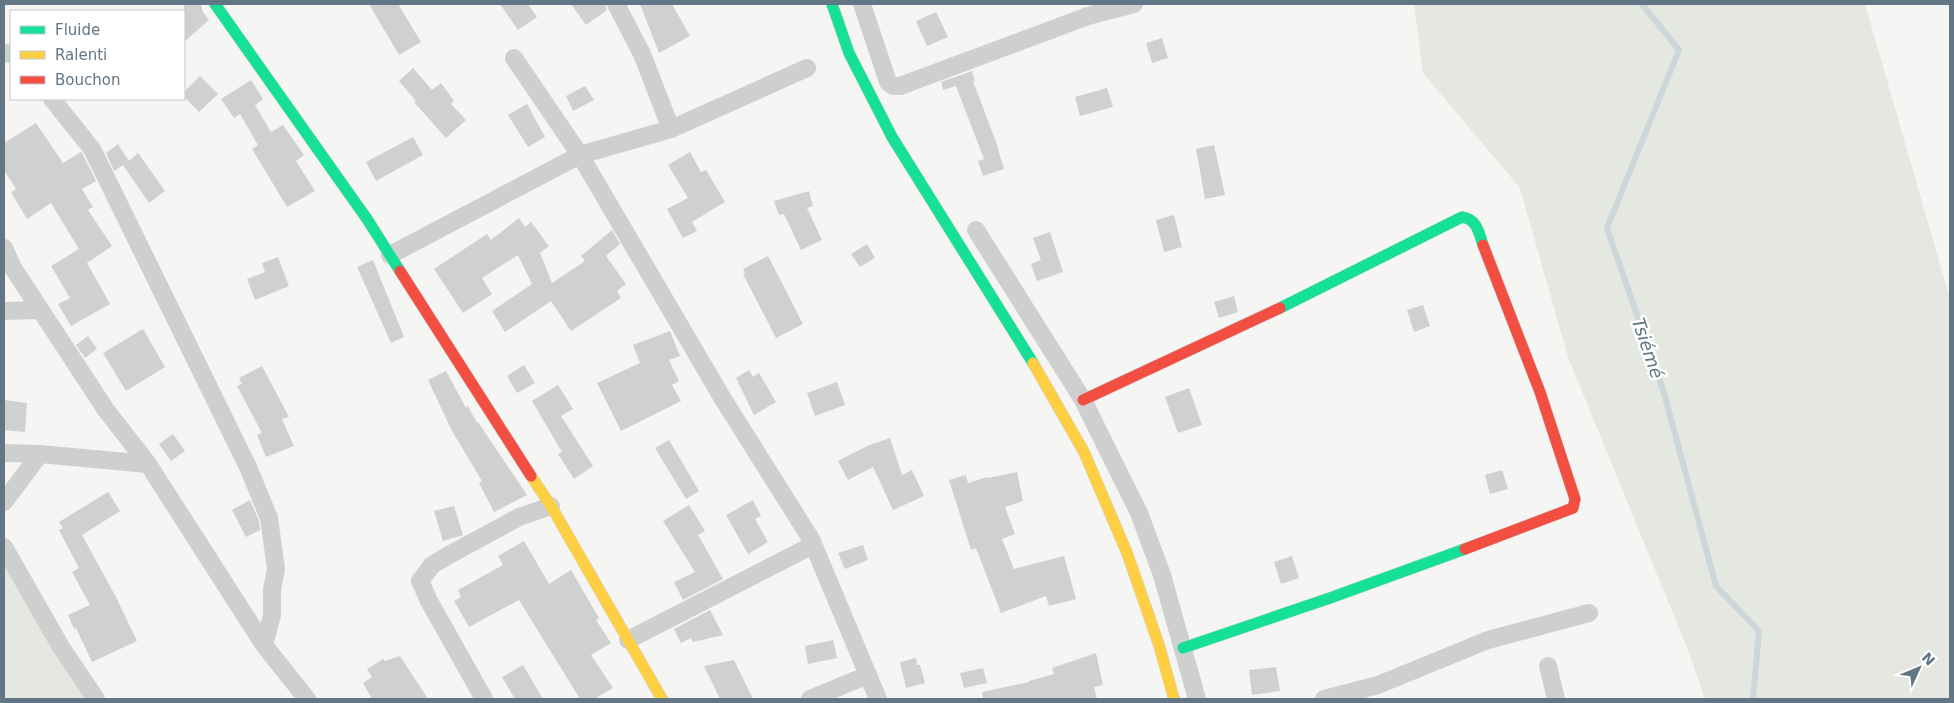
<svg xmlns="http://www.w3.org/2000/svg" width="1954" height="703" font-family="'DejaVu Sans',sans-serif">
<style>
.green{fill:#e4e8e1}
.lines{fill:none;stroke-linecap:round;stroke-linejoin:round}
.stream{stroke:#cdd6d8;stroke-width:6}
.building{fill:#cfd1d0}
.fast-casing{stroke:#d1d3d3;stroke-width:12}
.slow-casing{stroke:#d1d3d3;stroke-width:12}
.jam-casing{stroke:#d1d3d3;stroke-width:12}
.street{stroke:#ced0d0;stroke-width:18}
.fast{stroke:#16e098;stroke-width:11}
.slow{stroke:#ffcf43;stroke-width:11}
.jam{stroke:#f24e42;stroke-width:11}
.labels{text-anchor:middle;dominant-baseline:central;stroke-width:5;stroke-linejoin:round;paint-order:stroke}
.water-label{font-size:18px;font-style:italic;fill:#5f7982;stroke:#fff}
</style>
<rect width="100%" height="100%" fill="#f5f5f3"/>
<g class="green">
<path d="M1414,4H1865L1950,299V699H1705L1688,650L1568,357L1520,188L1423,73Z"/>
<path d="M4,555L98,699H4Z"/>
</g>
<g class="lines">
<path class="stream" d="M1642,4L1679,50L1607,228L1664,393L1716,586L1759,631L1753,699"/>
</g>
<g class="building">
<path d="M184,4H201L203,12L209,20L184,42Z"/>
<path d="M369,4H398L421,42L399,55Z"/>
<path d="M500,4H528L537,17L518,30Z"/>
<path d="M571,4H605L607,10L586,25Z"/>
<path d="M640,4H672L690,36L659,53Z"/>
<path d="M936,12L948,37L927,46L916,21Z"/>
<path d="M1162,38L1168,58L1152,63L1146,43Z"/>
<path d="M413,68L432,90L441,83L454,101L451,104L466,120L446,138L414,102L416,101L399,81Z"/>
<path d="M972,71L975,81H973L996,142L1004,169L983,176L978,161L984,159L956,86L943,90L941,82Z"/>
<path d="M200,76L218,94L199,112L184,97V92Z"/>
<path d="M251,80L263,99L255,105L271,132L283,125L304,155L296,161L315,191L287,207L252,149L258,145L240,114L234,118L221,99Z"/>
<path d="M585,86L594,100L573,111L566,96Z"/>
<path d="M1107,88L1113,107L1080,116L1075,97Z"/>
<path d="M527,104L545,137L528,147L508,115Z"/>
<path d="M36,123L63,163L81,152L83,155L96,181L82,189L93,207L88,210L112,246L87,263L110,304L71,326L58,304L70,298L51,266L79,249L51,203L27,219L11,192L16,189L4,170V143Z"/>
<path d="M413,137L423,155L376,181L366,162Z"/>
<path d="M118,144L129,161L138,153L165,191L149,203L123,165L114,171L106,153Z"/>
<path d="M1214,145L1225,195L1205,199L1196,149Z"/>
<path d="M690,152L701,172L706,170L725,202L692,222L697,231L683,238L667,209L688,198L668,165Z"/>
<path d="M809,191L813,206L807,208L822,240L801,250L784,214L779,215L774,201Z"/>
<path d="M1174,215L1182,247L1164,252L1156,220Z"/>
<path d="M519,218L525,227L531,222L549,246L540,253L552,283L585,261L581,256L612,230L620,244L606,256L626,284L617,291L621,298L571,331L551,301L505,332L492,311L532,284L518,255L482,278L492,294L463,313L434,269L487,234L491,240Z"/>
<path d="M1050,232L1063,272L1037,281L1031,264L1041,260L1033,238Z"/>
<path d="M867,244L875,258L860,267L851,254Z"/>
<path d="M768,256L803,324L776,338L743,274L745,273L743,269Z"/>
<path d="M278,257L289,286L255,300L247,279L265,272L262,263Z"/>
<path d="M373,260L404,337L391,343L357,267Z"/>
<path d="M1234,296L1238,312L1219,318L1214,302Z"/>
<path d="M1423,305L1430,326L1414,332L1407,310Z"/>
<path d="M143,329L165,367L126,391L103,353Z"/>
<path d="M670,331L680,356L669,360L679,381L672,385L681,401L621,431L597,383L640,363L633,345Z"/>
<path d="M88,336L97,349L85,358L76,345Z"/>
<path d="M524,365L535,383L517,393L507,376Z"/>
<path d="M262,366L289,417L282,419L294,446L266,457L257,435L262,433L237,386L242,384L239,378Z"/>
<path d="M749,370L753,377L759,373L776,402L754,415L736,378Z"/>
<path d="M446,371L466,408L468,406L477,423L478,422L527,495L494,512L479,483L482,481L452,431L428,380Z"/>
<path d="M837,382L845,405L815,416L807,393Z"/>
<path d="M558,385L573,409L561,416L593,466L574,479L558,454L562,452L532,401Z"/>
<path d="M1189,388L1202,425L1178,433L1165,397Z"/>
<path d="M4,400L27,403L25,432L4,430Z"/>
<path d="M173,434L185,451L171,461L159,444Z"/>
<path d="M890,438L902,475L912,470L924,496L893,510L873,467L848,480L838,461L867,446Z"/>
<path d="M669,440L699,491L686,499L655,448Z"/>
<path d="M1502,470L1508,489L1490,494L1485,475Z"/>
<path d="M1017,472L1023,501L1005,507L1015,534L1002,539L1014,569L1064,556L1076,599L1049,606L1046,596L1001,613L976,548L971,550L949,480L966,475L968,483L987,477L988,478Z"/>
<path d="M108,492L120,511L82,535L116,597L137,641L92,662L76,628L74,629L68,615L90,605L72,572L79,568L59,530L63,528L59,522Z"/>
<path d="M250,500L259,521L260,530L246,537L232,510Z"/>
<path d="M753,500L761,516L755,519L768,542L748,554L726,515Z"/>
<path d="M689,505L705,531L698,535L723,579L683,600L674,582L695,572L663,521Z"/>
<path d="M454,506L463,535L443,541L434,511Z"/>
<path d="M524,541L549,584L571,570L599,618L596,620L611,643L591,655L613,688L594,699H580L519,600L469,627L454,601L461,597L458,590L503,565L498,556Z"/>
<path d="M863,545L868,560L845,569L838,553Z"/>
<path d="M1292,556L1299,578L1281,584L1274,562Z"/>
<path d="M710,610L723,635L693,642L691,638L681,643L674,629Z"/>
<path d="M833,640L837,658L808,664L805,646Z"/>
<path d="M1096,653L1103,685L1094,687L1097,699H983L982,692L1029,682V681L1054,674L1052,668Z"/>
<path d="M400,656L428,699H372L363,683L372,677L367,669L383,659L385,661Z"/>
<path d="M916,658L917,665H920L925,683L906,688L900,662Z"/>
<path d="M734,660L753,699H720L704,666Z"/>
<path d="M523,665L543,699H515L502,677Z"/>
<path d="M1276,667L1280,691L1252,695L1249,670Z"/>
<path d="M983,668L987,683L964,688L960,673Z"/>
</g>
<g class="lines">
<g class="fast-casing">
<g id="fast">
<path d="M215,4L367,219L400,271"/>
<path d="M832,4L849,53L892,137L1033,363"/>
<path d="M1280,308L1462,217C1477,219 1479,233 1483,245"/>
<path d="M1183,648L1330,598L1465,549"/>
</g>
</g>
<g class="slow-casing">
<g id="slow">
<path d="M1033,363L1084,452L1127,553L1159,645L1174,699"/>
<path d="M531,476L551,506L662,699"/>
</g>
</g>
<g class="jam-casing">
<g id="jam">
<path d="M400,271L531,476"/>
<path d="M1083,400L1280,308"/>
<path d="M1465,549L1573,508L1575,499L1540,392L1483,245"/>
</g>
</g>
<g class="street">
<path d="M616,4L642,54L671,129"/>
<path d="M862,4L888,82L893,86H900L1088,16L1134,4"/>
<path d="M4,53L11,54"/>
<path d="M514,58L580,155L723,399L811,539L878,699"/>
<path d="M52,99L92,149L248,467L269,518L276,569L272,589V615L264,645"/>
<path d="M976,230L1083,400L1139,513L1162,575L1197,699"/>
<path d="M4,248L13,268L106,410L148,464L264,645L307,699"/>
<path d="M390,255L580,155L671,129L807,68"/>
<path d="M4,311L40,310"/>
<path d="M4,453L40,454L148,464"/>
<path d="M4,502L40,454"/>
<path d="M4,547L61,647L96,699"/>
<path d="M628,640L813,545"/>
<path d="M1548,666L1556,699"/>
<path d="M484,699L429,601L420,581L432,565L449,555L519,517L551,506"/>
<path d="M810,699L868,675"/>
<path d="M1324,699L1378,685L1488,640L1589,613"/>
</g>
<use href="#fast" class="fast"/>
<use href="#slow" class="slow"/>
<use href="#jam" class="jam"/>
</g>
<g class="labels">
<g class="water-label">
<text transform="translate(1648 348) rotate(71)">Tsiémé</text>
</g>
</g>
<rect width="1954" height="703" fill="none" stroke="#637685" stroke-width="10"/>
<rect x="10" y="10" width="175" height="90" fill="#ffffff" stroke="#c1c8ce"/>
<rect x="20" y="26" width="25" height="8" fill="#16e098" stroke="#c1c8ce"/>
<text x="55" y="35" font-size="15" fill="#637685">Fluide</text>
<rect x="20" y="51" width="25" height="8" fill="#ffcf43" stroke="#c1c8ce"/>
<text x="55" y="60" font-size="15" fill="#637685">Ralenti</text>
<rect x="20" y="76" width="25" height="8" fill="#f24e42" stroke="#c1c8ce"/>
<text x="55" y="85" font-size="15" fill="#637685">Bouchon</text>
<g transform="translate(1919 668) rotate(46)" stroke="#ffffff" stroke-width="4" paint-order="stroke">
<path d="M0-4L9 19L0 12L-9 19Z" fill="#637685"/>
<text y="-8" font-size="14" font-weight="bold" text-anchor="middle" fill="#637685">N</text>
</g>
</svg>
